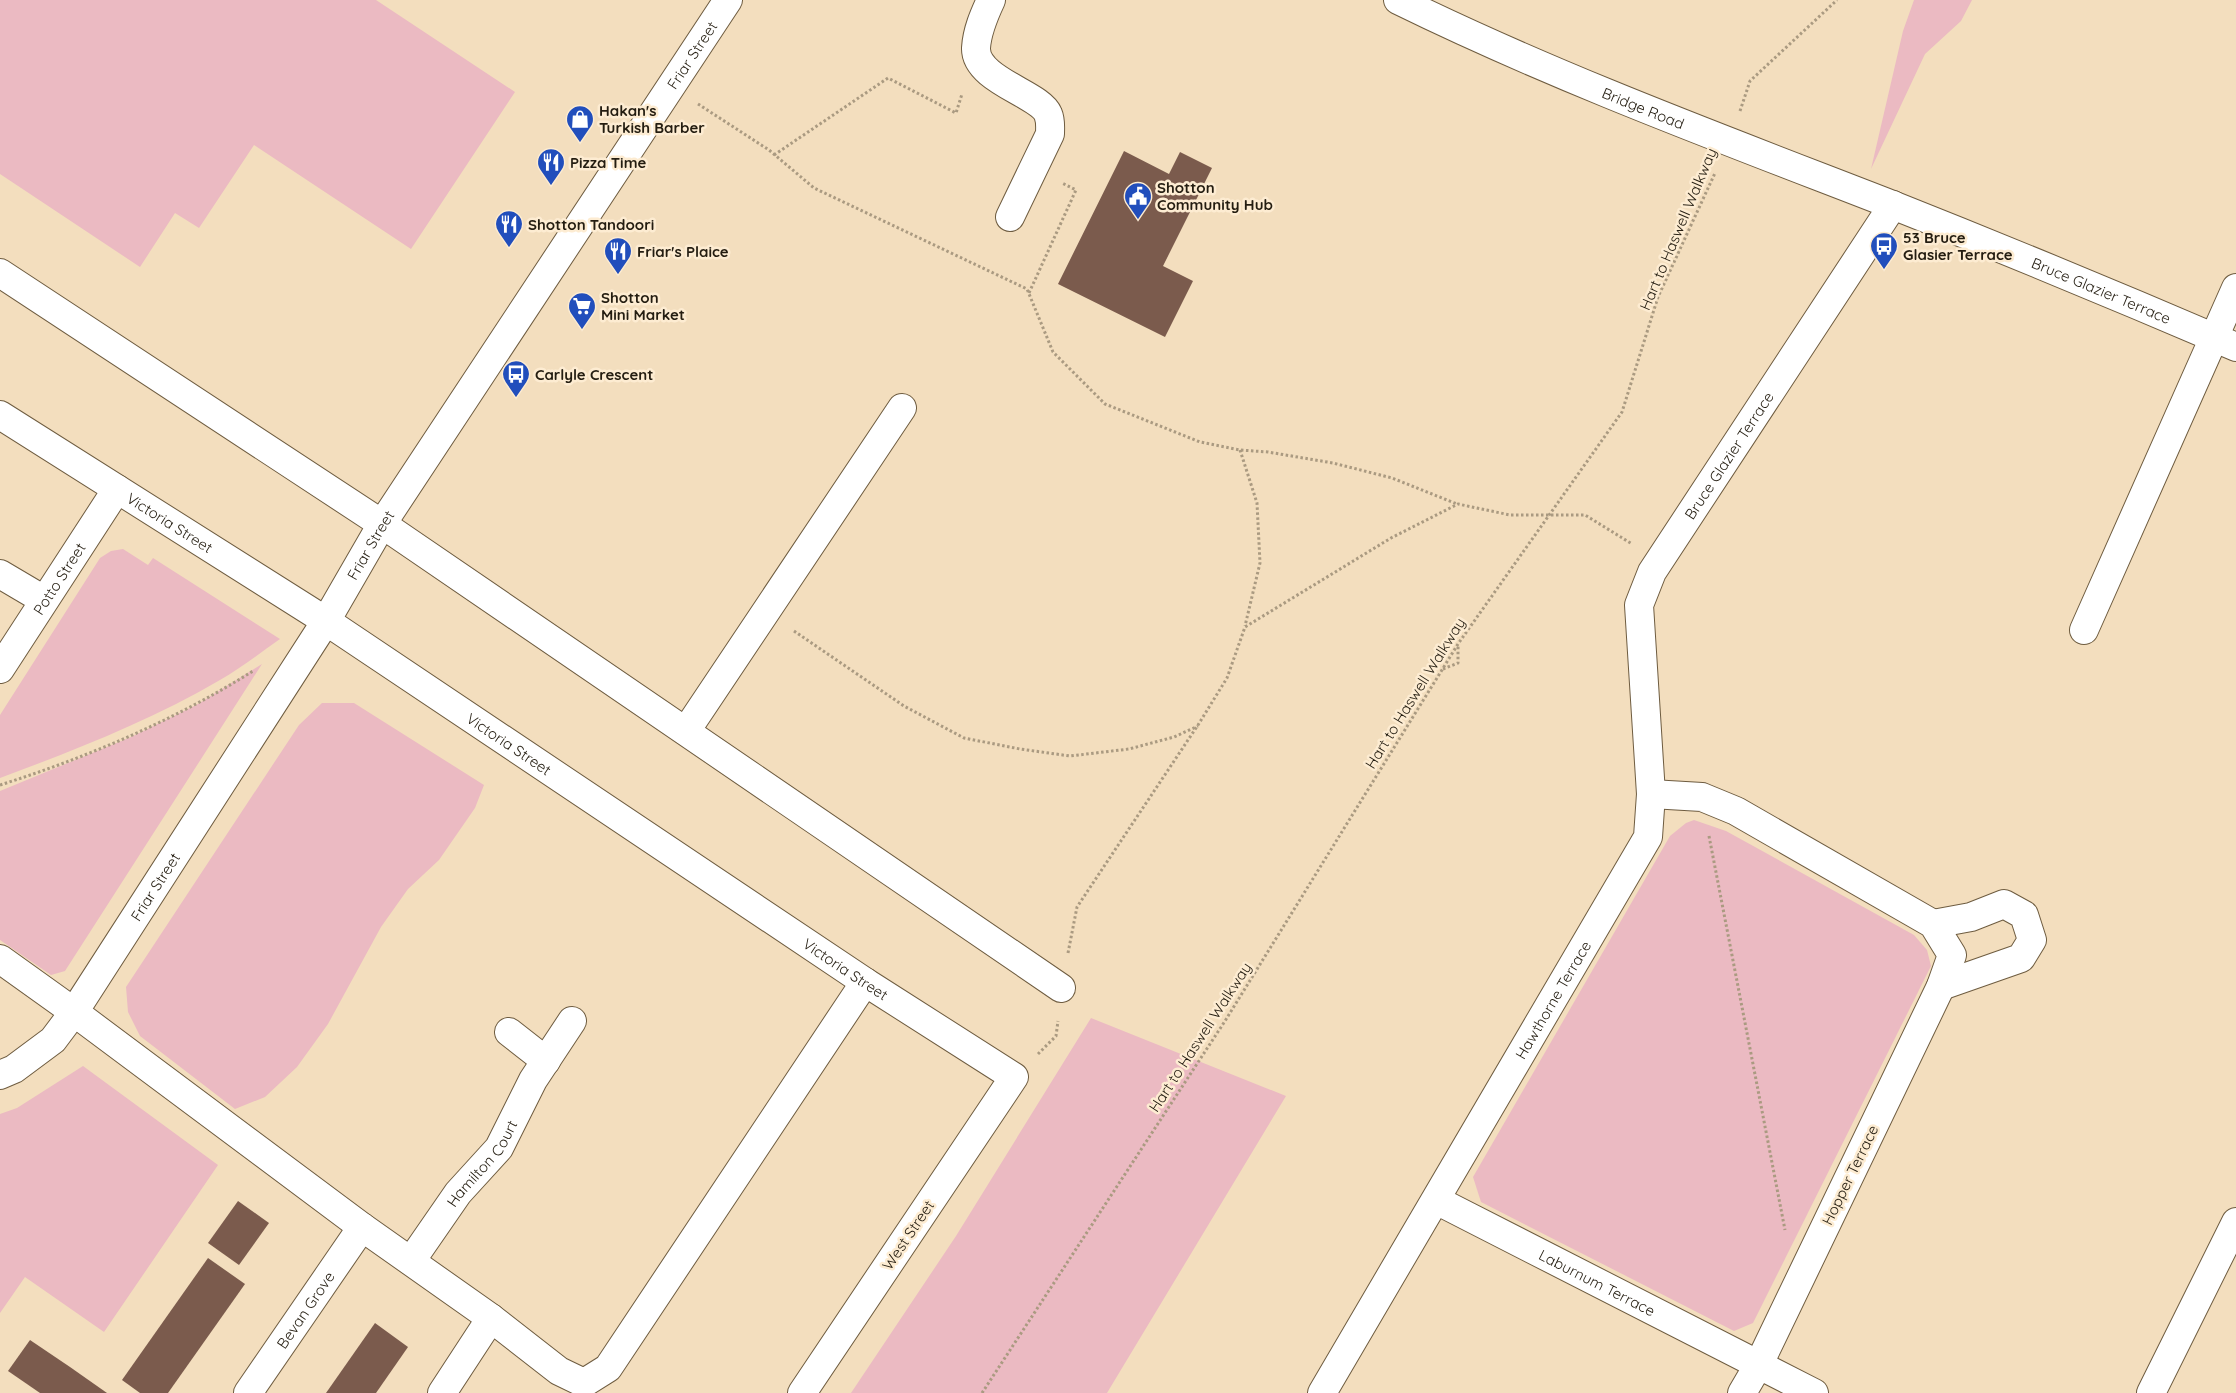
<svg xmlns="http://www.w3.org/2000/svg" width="2236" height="1393" font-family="Quicksand,sans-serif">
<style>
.green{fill:#ebbac2}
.building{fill:#7b5b4d}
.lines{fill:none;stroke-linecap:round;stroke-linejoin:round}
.minor-casing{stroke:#6e5c40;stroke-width:30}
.path{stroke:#aa9a81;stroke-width:3;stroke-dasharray:2.5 2.5;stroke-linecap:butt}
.minor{stroke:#fff;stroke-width:28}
.labels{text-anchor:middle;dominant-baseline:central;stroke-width:5;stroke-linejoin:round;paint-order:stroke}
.street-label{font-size:15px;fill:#241d11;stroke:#fdecd2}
.poi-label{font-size:15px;font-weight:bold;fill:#241d11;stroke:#fdecd2;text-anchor:start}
</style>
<rect width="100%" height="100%" fill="#f3debe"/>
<g class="green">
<path d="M0,0H376L515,92L411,249L254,145L199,228L175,213L140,267L0,174Z"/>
<path d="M1914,0H1972L1961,21L1925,54L1871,169L1903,31Z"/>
<path d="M123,549L148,565L153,558L280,639C260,653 241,668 220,680C150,721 75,750 0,778V715L100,558L111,551Z"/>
<path d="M262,664L65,971L51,975L0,940V791L131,737L198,704Z"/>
<path d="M322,703H354L484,785L475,808L439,860L408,889L381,927L328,1024L297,1067L265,1097L235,1109L140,1036L128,1012L126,987L299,725Z"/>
<path d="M1694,820L1726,831L1914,935L1927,950L1931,966L1753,1323L1734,1331L1481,1202L1473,1177L1670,836L1686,823Z"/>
<path d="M1091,1018L1286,1096L1107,1393H851L956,1236Z"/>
<path d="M83,1066L218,1165L104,1332L25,1277L0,1313V1114L17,1108Z"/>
</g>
<g class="building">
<path d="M1124,151L1169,174L1180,152L1212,168L1163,266L1193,281L1165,337L1058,284Z"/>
<path d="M238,1201L269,1223L239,1265L208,1243Z"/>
<path d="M208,1258L245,1284L168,1393H140L122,1380Z"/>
<path d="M375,1323L408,1347L376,1393H326Z"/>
<path d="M30,1340L70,1367L107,1393H40L8,1371Z"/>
</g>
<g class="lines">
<g class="minor-casing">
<g id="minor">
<path d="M991,0C984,15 977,31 976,48C975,80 1040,94 1048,114C1051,121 1050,127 1050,134L1010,217"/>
<path id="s1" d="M1398,0C1557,78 1725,140 1890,204C2006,250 2122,298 2236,347"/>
<path d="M0,273L382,524L1061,988"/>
<path id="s2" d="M0,415L326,621L865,982L1014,1077L802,1393"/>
<path d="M0,574L44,600"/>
<path d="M2084,630L2236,288"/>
<path id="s3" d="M0,669L117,489"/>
<path d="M686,731L902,408"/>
<path d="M1651,794L1702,797L1736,811L1933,924L1952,955L1941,986L1759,1364L1742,1393"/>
<path d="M1933,924L1971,917L2004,904L2024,915L2032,940L2021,958L1941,986"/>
<path d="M0,959L74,1012L362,1227L491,1318L559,1371L584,1383L608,1368L865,982"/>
<path d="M509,1032L546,1061"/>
<path id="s4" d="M0,1075L14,1069L53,1040L74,1012L326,621L382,524L728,0"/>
<path id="s5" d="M1436,1200L1814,1393"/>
<path id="s6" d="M411,1261L458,1193L499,1148L533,1080L572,1021"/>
<path id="s7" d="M248,1393L362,1227"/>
<path d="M442,1393L491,1318"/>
<path id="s8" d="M1322,1393L1648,837L1651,794L1639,605L1652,572L1893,205"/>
<path d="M2151,1393L2236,1222"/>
</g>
</g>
<g class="path">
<path d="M698,104L769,150L814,188L1027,289L1053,352L1105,404L1200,442L1240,450L1268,452L1333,463L1392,478L1457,504"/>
<path d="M1740,111L1750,81L1837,0"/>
<path d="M774,155L888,78L956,113L962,94"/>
<path d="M1029,293L1076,190L1062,183"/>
<path d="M1240,450L1257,503L1260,563L1245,626"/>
<path d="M794,631L904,706L964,738L1020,749L1070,756L1129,749L1174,737L1198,726"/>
<path d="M1443,669L1458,663V645"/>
<path d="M0,785C88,757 175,720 253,671"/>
<path d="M1709,836L1785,1230"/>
<path d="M1068,953L1077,907L1198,725L1227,678L1245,627L1391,538L1458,504L1510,515H1585L1632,544"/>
<path d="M1038,1054L1056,1036L1058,1021"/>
<path d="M982,1393L1225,1021L1458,644L1622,412L1658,297L1715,173"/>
</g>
<use href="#minor" class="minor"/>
</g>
<defs>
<g id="shop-pin" transform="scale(1.4375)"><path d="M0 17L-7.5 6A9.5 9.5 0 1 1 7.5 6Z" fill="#214ebc" stroke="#fdecd2"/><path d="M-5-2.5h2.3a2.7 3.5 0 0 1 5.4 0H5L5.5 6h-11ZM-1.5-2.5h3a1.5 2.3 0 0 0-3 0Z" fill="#fff"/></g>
<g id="restaurant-pin" transform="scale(1.4375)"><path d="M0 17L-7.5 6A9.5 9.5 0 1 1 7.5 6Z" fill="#214ebc" stroke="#fdecd2"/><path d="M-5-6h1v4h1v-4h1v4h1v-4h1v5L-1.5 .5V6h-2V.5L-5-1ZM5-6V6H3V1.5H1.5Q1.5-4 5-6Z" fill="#fff"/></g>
<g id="civic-pin" transform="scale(1.4375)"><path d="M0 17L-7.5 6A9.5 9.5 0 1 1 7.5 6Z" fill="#214ebc" stroke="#fdecd2"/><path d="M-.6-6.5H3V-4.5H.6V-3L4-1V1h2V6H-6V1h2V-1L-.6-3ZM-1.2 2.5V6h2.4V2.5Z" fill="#fff"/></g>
<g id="bus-pin" transform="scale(1.4375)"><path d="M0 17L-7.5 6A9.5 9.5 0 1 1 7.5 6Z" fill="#214ebc" stroke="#fdecd2"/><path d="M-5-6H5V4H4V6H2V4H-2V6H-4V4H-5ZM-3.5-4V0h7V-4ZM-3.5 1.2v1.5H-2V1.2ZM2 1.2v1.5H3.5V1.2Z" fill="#fff"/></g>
<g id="supermarket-pin" transform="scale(1.4375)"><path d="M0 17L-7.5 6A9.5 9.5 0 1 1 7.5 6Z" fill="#214ebc" stroke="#fdecd2"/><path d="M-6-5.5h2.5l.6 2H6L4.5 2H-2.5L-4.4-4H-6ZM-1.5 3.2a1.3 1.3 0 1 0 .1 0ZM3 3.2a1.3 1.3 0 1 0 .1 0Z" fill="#fff"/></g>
</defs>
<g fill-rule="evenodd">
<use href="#shop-pin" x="580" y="119"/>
<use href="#restaurant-pin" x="551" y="162"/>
<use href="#civic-pin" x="1138" y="196"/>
<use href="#restaurant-pin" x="509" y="224"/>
<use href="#bus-pin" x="1884" y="246"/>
<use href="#restaurant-pin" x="618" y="251"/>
<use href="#supermarket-pin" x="582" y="306"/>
<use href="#bus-pin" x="516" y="374"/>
</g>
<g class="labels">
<g class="street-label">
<text stroke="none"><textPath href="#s4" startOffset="1238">Friar Street</textPath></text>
<text stroke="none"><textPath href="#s1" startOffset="268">Bridge Road</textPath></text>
<text transform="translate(1678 229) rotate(-67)">Hart to Haswell Walkway</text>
<text stroke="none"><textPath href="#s1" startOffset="761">Bruce Glazier Terrace</textPath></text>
<text stroke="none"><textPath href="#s8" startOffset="1052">Bruce Glazier Terrace</textPath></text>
<text stroke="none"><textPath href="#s2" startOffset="201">Victoria Street</textPath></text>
<text stroke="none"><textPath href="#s4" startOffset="652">Friar Street</textPath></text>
<text stroke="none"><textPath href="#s3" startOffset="108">Potto Street</textPath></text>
<text transform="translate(1415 693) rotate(-58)">Hart to Haswell Walkway</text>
<text stroke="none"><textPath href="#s2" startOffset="606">Victoria Street</textPath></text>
<text stroke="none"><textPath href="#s4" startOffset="248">Friar Street</textPath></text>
<text stroke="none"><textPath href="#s2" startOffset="1011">Victoria Street</textPath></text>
<text stroke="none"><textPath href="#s8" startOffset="456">Hawthorne Terrace</textPath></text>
<text transform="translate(1200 1037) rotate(-57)">Hart to Haswell Walkway</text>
<text stroke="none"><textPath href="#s6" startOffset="121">Hamilton Court</textPath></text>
<text transform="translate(1850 1175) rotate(-64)">Hopper Terrace</text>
<text transform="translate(908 1235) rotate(-56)">West Street</text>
<text stroke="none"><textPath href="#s5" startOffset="181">Laburnum Terrace</textPath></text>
<text stroke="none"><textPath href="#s7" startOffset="101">Bevan Grove</textPath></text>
</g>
<g class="poi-label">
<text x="599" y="110">Hakan's<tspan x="599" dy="17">Turkish Barber</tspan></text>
<text x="570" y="162">Pizza Time</text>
<text x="1157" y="187">Shotton<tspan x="1157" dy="17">Community Hub</tspan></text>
<text x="528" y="224">Shotton Tandoori</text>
<text x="1903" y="237">53 Bruce<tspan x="1903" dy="17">Glasier Terrace</tspan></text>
<text x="637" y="251">Friar's Plaice</text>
<text x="601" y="297">Shotton<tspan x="601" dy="17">Mini Market</tspan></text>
<text x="535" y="374">Carlyle Crescent</text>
</g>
</g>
</svg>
